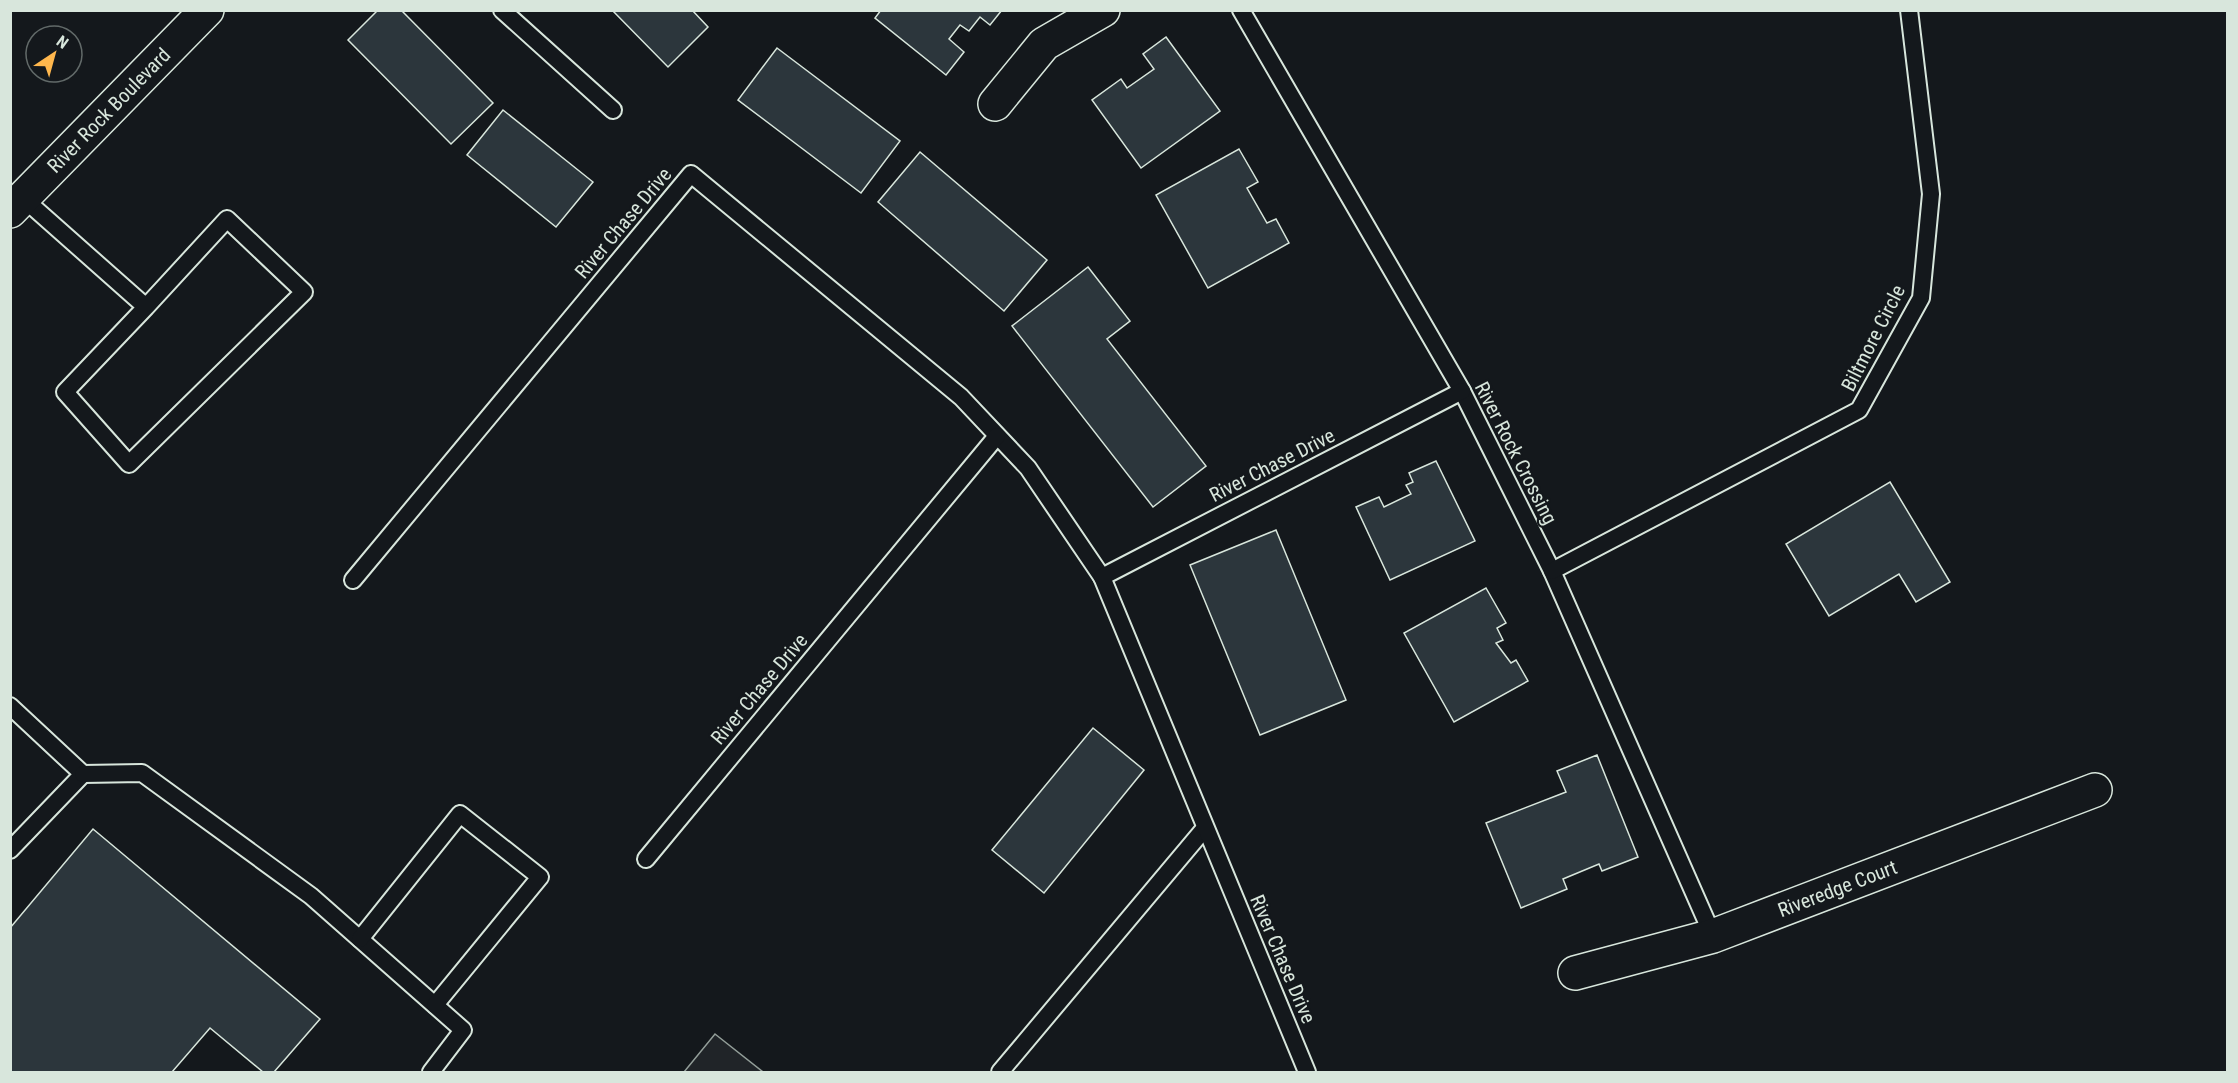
<svg xmlns="http://www.w3.org/2000/svg" width="2238" height="1083" font-family="'Roboto Condensed',sans-serif">
<style>
.green{fill:#202428;stroke:#939e99;stroke-width:1.5}
.building{fill:#2c363c;stroke:#d8e6dc;stroke-width:1.5}
.lines{fill:none;stroke-linecap:round;stroke-linejoin:round}
.lane-casing{stroke:#d8e6dc;stroke-width:20}
.street-casing{stroke:#d8e6dc;stroke-width:36}
.secondary-casing{stroke:#d8e6dc;stroke-width:36}
.lane{stroke:#14181c;stroke-width:16}
.street{stroke:#14181c;stroke-width:33}
.secondary{stroke:#14181c;stroke-width:33}
.labels{text-anchor:middle;dominant-baseline:central;stroke-width:4.5;stroke-linejoin:round;paint-order:stroke}
.street-label{font-size:20px;fill:#d8e6dc;stroke:#14181c}
</style>
<rect width="100%" height="100%" fill="#14181c"/>
<path class="green" d="M715,1034L763,1072H684Z"/>
<g class="building">
<path d="M378,10H401L493,103L451,144L348,40Z"/>
<path d="M612,10H692L708,27L668,67Z"/>
<path d="M881,10H1002L990,25L980,17L969,31L960,25L949,39L964,52L946,75L875,18Z"/>
<path d="M1166,37L1220,111L1141,168L1092,100L1121,79L1127,88L1154,69L1143,54Z"/>
<path d="M777,48L900,141L861,193L738,100Z"/>
<path d="M503,110L593,182L556,227L467,155Z"/>
<path d="M1239,149L1258,182L1247,188L1267,223L1276,219L1289,243L1208,288L1156,195Z"/>
<path d="M920,152L1047,260L1004,311L878,202Z"/>
<path d="M1088,267L1130,321L1107,339L1206,466L1153,507L1012,326Z"/>
<path d="M1436,461L1475,541L1390,580L1356,507L1379,497L1384,507L1411,494L1406,485L1413,482L1409,473Z"/>
<path d="M1890,482L1950,582L1916,602L1899,574L1829,616L1786,544Z"/>
<path d="M1276,530L1346,700L1260,735L1190,565Z"/>
<path d="M1486,588L1506,623L1497,628L1503,640L1496,643L1511,663L1516,660L1528,681L1454,722L1404,633Z"/>
<path d="M1093,728L1144,770L1044,893L992,850Z"/>
<path d="M1597,755L1638,857L1602,871L1599,864L1563,879L1567,889L1521,908L1486,823L1566,792L1557,771Z"/>
<path d="M93,829L320,1019L274,1072H263L210,1028L172,1072H10V928Z"/>
</g>
<g class="lines">
<g class="lane-casing">
<g id="lane">
<path d="M502,10L613,110"/>
<path d="M1241,10L1462,391L1552,571L1713,936"/>
<path d="M23,198L146,307L227,219L304,292L129,464L65,392L146,307"/>
<path d="M1552,571L1859,410L1921,298L1931,194L1909,10"/>
<path d="M353,580L691,174L961,397L1028,468L1102,577"/>
<path d="M10,706L83,774L10,850"/>
<path d="M83,774L142,773L311,896L463,1030L431,1072"/>
<path d="M646,859L997,436"/>
<path d="M360,939L460,814L540,877L435,1005"/>
<path d="M1000,1072L1205,828"/>
<path d="M1307,1072L1102,577L1462,391"/>
</g>
</g>
<g class="street-casing">
<g id="street">
<path d="M995,104L1044,44L1103,10"/>
<path id="s1" d="M1575,973L1713,936L2095,790"/>
</g>
</g>
<g class="secondary-casing">
<g id="secondary">
<path id="s2" d="M10,211L207,10"/>
</g>
</g>
<use href="#lane" class="lane"/>
<use href="#street" class="street"/>
<use href="#secondary" class="secondary"/>
</g>
<g class="labels">
<g class="street-label">
<text stroke="none"><textPath href="#s2" startOffset="141">River Rock Boulevard</textPath></text>
<text transform="translate(623 223) rotate(-50)">River Chase Drive</text>
<text transform="translate(1873 338) rotate(-63)">Biltmore Circle</text>
<text transform="translate(1516 453) rotate(63)">River Rock Crossing</text>
<text transform="translate(1272 465) rotate(-27)">River Chase Drive</text>
<text transform="translate(759 689) rotate(-50)">River Chase Drive</text>
<text stroke="none"><textPath href="#s1" startOffset="276">Riveredge Court</textPath></text>
<text transform="translate(1283 959) rotate(67)">River Chase Drive</text>
</g>
</g>
<rect width="2238" height="1083" fill="none" stroke="#d8e6dc" stroke-width="24"/>
<g transform="translate(54 54) rotate(36)"><circle r="28" fill="#14181c" stroke="#626a69" stroke-width="1.5"/>
<path d="M0-4.5L10 22L0 15L-10 22Z" fill="#ffb74d"/>
<text y="-9" font-size="16" font-weight="bold" text-anchor="middle" fill="#d8e6dc">N</text>
</g>
</svg>
